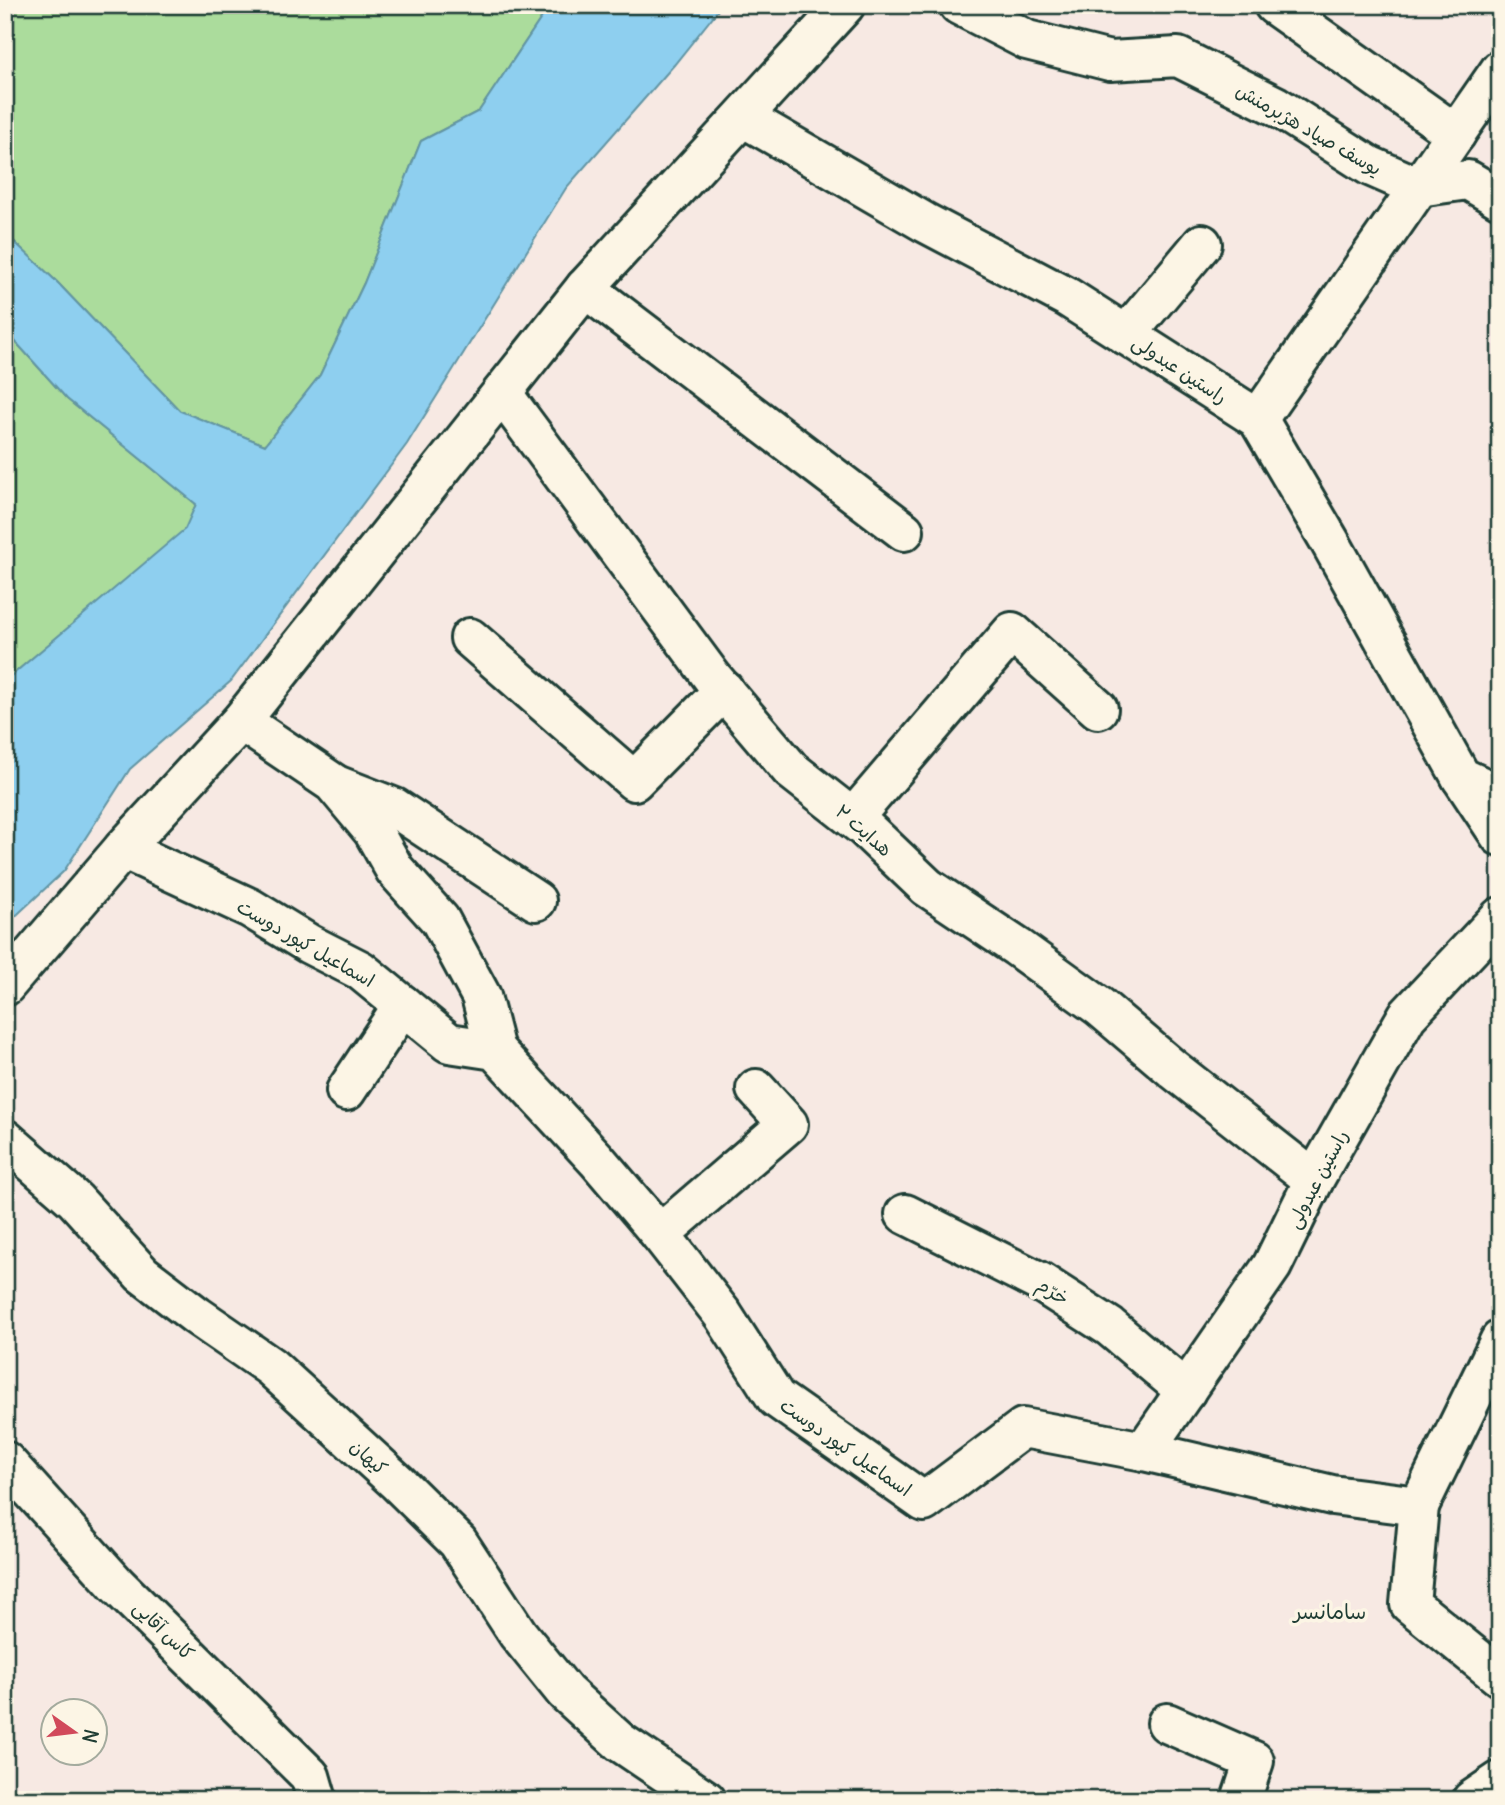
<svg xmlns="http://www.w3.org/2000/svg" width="1505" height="1805" font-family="Delius,'Playpen Sans Arabic',sans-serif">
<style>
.green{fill:#abdc9c;stroke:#658c68;stroke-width:2}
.water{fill:#8ecfef;stroke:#6295a4;stroke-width:2}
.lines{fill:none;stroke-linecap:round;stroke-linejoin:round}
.street-casing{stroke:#1f3d34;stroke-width:44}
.secondary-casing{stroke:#1f3d34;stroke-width:44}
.street{stroke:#fcf5e5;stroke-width:38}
.secondary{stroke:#fcf5e5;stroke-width:38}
.labels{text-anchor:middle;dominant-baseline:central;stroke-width:7;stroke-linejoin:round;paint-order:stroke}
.street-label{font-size:19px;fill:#1f3d34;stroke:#fcf5e5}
.neighbourhood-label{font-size:21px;fill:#1f3d34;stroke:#fcf5e5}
</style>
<rect width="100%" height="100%" fill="#f7e9e3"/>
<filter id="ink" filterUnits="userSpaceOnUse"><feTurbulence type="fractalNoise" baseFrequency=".0143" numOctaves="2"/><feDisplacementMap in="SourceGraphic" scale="14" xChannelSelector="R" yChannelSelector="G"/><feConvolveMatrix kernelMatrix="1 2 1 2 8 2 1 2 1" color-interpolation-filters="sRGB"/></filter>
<g filter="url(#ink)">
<g class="green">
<path d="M5,5H550L479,111L421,141L364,283L320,375L265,445L180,411L57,282L5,233Z"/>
<path d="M5,330L67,399L196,504L186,529L5,681Z"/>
</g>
<path class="water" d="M550,5H722L674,65L566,188L407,444L231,681L130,769L64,871L5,926V681L185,529L196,504L67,399L5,330V233L57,282L180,411L265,445L320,375L364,283L421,141L479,111Z"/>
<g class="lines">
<g class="street-casing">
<g id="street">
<path d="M959,5L1027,40L1110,61L1178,57L1276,106L1370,166L1418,187L1468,180L1500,199"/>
<path d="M1274,5L1456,134"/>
<path d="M743,117L924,222L1067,297L1258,419L1329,540L1461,777L1500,795"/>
<path d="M585,288L904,531"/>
<path d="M1126,335L1202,244"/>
<path d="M502,393L712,677L791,770L865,828L927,887L1017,947L1100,1007L1173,1069L1314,1180"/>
<path d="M1258,419L1500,70"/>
<path d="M470,638L634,781L724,690"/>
<path d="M241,721L333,783L373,831L395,870L440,920L481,996L495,1050"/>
<path d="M1461,777L1500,836"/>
<path d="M336,785L395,808L536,901"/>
<path d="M853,818L1012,632L1098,709"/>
<path d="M123,849L250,908L309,944L360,970L449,1043L495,1050L597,1160L660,1234L723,1315L776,1398L924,1502L1023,1428L1144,1451L1332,1495L1419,1506L1410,1604L1500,1677"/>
<path d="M346,1091L403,1005"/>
<path d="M5,1139L75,1200L142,1274L197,1316L271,1367L397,1482L458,1542L518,1634L565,1692L620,1742L706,1800"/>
<path d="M905,1214L1040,1282L1110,1327L1186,1391"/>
<path d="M660,1234L788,1124L756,1089"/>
<path d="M1144,1451L1272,1266L1314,1180L1407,1016L1500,917"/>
<path d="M5,1461L117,1585L310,1776L317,1800"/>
<path d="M1419,1506L1500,1340"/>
<path d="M1167,1723L1254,1761L1241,1800"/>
</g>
</g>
<g class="secondary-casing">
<g id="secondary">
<path d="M5,986L123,849L241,721L585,288L845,5"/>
<path d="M1472,1800L1500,1781"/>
</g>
</g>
<use href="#street" class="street"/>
<use href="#secondary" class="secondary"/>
</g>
</g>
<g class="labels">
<g class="street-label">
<text transform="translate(1309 129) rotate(30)">یوسف صیاد هژبرمنش</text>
<text transform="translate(1180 369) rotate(33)">راستین عبدولی</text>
<text transform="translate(864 830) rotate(41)">هدایت ۲</text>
<text transform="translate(306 943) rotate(30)">اسماعیل کپور دوست</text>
<text transform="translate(1317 1179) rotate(-62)">راستین عبدولی</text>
<text transform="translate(1053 1291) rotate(32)">خرّم</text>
<text transform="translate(846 1447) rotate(35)">اسماعیل کپور دوست</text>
<text transform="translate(369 1457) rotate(42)">کیهان</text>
<text transform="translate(164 1630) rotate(44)">کاس آقایی</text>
</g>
<g class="neighbourhood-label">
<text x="1330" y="1611">سامانسر</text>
</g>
</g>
<rect width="1505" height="1805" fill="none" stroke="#fcf5e5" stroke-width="28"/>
<rect x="14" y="14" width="1477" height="1777" fill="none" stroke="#1f3d34" stroke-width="2.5" filter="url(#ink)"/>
<g transform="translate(74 1732) rotate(104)"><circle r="33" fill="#fcf5e5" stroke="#a4ab9e" stroke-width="2"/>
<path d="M0-5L12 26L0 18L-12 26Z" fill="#d1495b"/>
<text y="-10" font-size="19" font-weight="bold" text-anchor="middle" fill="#1f3d34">N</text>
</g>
</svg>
